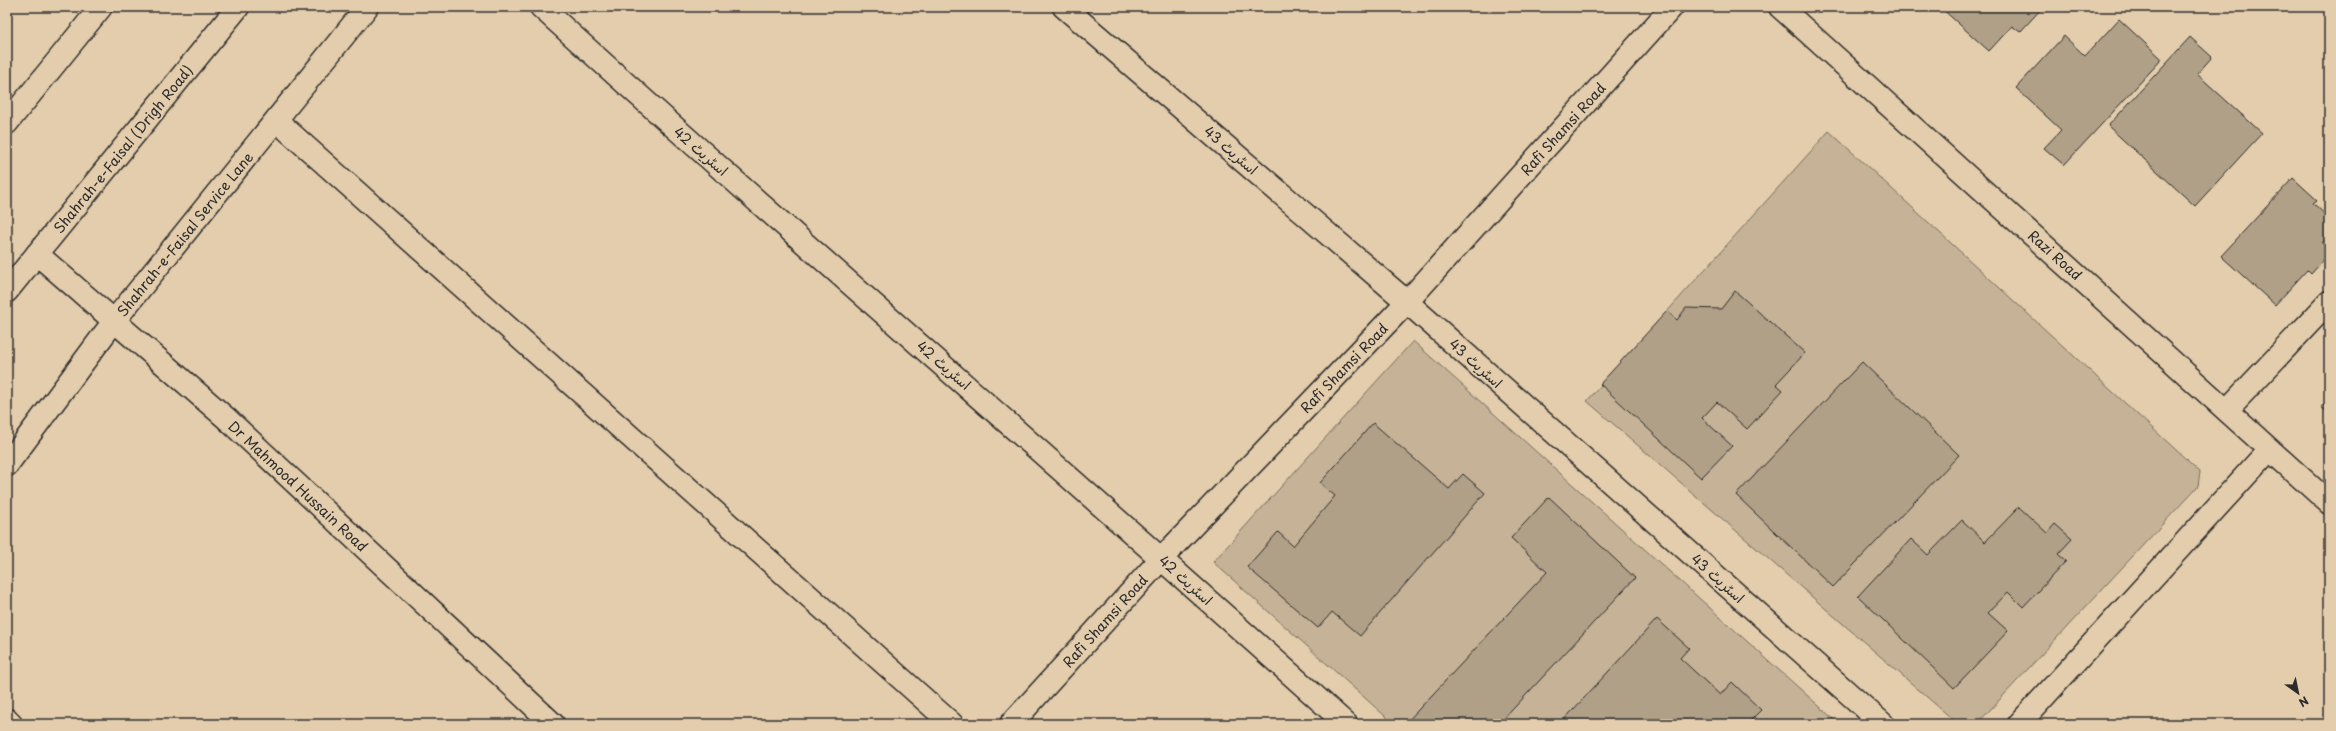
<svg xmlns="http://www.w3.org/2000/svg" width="2336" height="731" font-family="'Playpen Sans','Playpen Sans Arabic',sans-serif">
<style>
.green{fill:#c5b297;stroke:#786e61}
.building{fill:#b0a088;stroke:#2b2b2b}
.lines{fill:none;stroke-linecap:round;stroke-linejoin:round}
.minor-casing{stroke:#2b2b2b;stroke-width:25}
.major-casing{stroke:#2b2b2b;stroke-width:25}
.highway-casing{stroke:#2b2b2b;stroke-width:25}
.minor{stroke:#e3cdac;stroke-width:22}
.major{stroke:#e3cdac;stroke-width:22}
.highway{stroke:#e3cdac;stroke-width:22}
.labels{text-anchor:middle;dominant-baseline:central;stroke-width:3.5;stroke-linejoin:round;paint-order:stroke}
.street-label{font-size:14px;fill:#2b2b2b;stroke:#e3cdac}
</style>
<rect width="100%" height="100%" fill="#e3cdac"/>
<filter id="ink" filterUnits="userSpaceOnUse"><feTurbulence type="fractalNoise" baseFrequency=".025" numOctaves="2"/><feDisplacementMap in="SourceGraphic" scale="8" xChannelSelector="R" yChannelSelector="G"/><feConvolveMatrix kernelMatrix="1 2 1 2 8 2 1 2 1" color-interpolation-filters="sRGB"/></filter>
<g filter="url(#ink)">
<g class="green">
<path d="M1829,131L2200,472L2198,486L1977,724H1958L1587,401Z"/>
<path d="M1413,341L1839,724H1394L1213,562Z"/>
</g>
<g class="building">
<path d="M1940,7H2043L2020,32L2012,26L1989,51Z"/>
<path d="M2119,19L2162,59L2064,165L2044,148L2061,130L2016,88L2064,36L2085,56Z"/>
<path d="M2190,37L2212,57L2197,74L2262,133L2195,206L2108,126Z"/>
<path d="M2293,178L2317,200L2313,203L2329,218V235L2322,243L2329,249V254L2311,274L2307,270L2275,305L2221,256Z"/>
<path d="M1735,291L1805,353L1776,384L1783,390L1747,429L1717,402L1702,418L1732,446L1701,478L1600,384L1667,311L1677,320L1686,308L1721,309Z"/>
<path d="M1862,362L1959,455L1833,587L1736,495Z"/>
<path d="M2329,399V414L2321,407Z"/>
<path d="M1373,423L1449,489L1463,474L1485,493L1360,636L1332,612L1318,628L1247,567L1278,532L1293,546L1335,496L1320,483Z"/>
<path d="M1549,497L1635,578L1499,724H1405L1547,572L1511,538Z"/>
<path d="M2019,507L2047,533L2055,524L2072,539L2058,554L2066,561L2023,607L2008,592L1988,613L2008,631L1954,688L1858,596L1911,539L1928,555L1962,520L1985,542Z"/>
<path d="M1657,619L1689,648L1680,658L1720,695L1732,682L1761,710L1747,724H1560Z"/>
</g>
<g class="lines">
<g class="minor-casing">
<g id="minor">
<path d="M541,7C807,249 1079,483 1346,724"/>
<path d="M1064,7L1407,302L1883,724"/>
<path d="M1780,7L2329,503"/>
<path d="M277,121L952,724"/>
<path d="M2227,410L2329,302"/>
<path d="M7,465L114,321L367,7"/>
<path d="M7,720L11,724"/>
<path d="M1011,724L1162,558L1407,302L1672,7"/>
<path d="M2019,724L2269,450"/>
</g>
</g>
<g class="major-casing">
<path id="major" d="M37,254L226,418L553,724"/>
</g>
<g class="highway-casing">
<g id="highway">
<path d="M7,123L101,7"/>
<path d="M7,291L238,7"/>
</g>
</g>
<use href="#minor" class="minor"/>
<use href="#major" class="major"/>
<use href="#highway" class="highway"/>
</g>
</g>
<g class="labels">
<g class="street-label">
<text transform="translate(1563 129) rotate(-48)">Rafi Shamsi Road</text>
<text transform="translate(123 149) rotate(-51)">Shahrah-e-Faisal (Drigh Road)</text>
<text transform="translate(1231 150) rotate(41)">اسٹریٹ 43</text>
<text transform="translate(701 151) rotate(41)">اسٹریٹ 42</text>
<text transform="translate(185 234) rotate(-51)">Shahrah-e-Faisal Service Lane</text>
<text transform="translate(2055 255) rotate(42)">Razi Road</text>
<text transform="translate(1476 363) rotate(42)">اسٹریٹ 43</text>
<text transform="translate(944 365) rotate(41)">اسٹریٹ 42</text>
<text transform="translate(1344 368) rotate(-46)">Rafi Shamsi Road</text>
<text transform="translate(298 486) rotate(43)">Dr Mahmood Hussain Road</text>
<text transform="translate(1718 578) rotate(42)">اسٹریٹ 43</text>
<text transform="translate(1186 580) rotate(42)">اسٹریٹ 42</text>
<text transform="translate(1105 621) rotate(-48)">Rafi Shamsi Road</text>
</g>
</g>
<rect width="2336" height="731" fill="none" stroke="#e3cdac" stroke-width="24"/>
<rect x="12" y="12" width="2312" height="707" fill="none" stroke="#2b2b2b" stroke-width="1.5" filter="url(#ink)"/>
<g transform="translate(2298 693) rotate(147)" stroke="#e3cdac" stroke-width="3" paint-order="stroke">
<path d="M0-3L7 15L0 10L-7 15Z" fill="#2b2b2b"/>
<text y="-6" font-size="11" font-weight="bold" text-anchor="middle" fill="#2b2b2b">N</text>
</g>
</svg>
